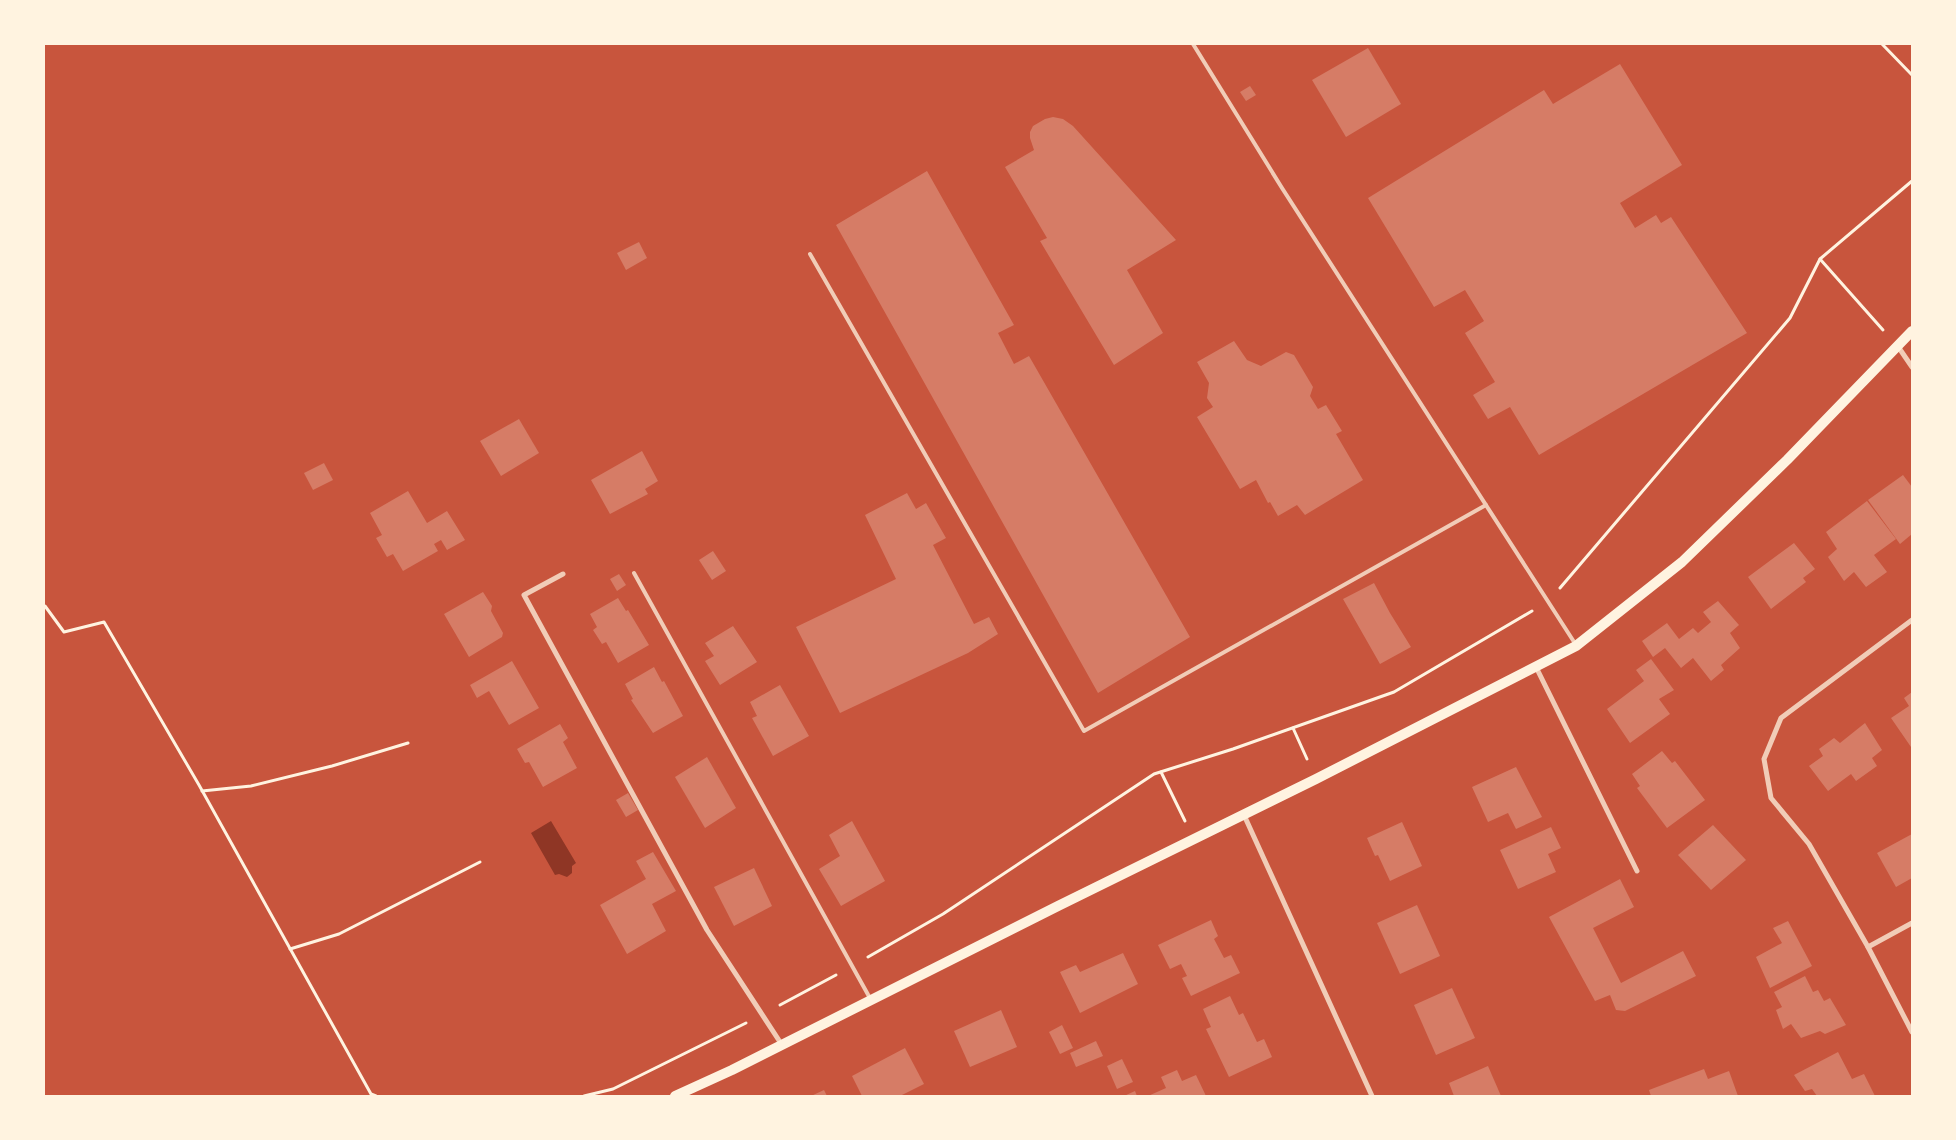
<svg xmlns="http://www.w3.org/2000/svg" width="1956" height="1140" font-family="Jost,sans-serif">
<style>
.water{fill:#8f3625}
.building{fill:#d67c66}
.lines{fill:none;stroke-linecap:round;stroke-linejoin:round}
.path{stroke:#fff3e0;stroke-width:3}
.service{stroke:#f1ccb7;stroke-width:4}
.minor{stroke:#f1ccb7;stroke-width:5}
.secondary{stroke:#fff3e0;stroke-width:10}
</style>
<rect width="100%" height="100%" fill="#c8553d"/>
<path class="water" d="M551,821L576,863L572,866V873L567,877L559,874L555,875L531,833Z"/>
<g class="building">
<path d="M1368,48L1401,104L1346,137L1312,80Z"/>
<path d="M1620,64L1682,165L1620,203L1635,228L1656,215L1661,223L1671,217L1747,333L1539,455L1510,407L1488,419L1473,395L1495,382L1465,333L1484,321L1465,290L1434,307L1368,198L1544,90L1553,104Z"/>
<path d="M1250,86L1256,95L1246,101L1240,92Z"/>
<path d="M1053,117L1063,119L1073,126L1176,240L1127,270L1163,333L1114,365L1040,241L1047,238L1005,167L1034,150L1030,138V132L1033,126L1045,119Z"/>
<path d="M927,171L1014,325L998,333L1014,364L1029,356L1190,637L1098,693L836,225Z"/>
<path d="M639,242L647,258L626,270L617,253Z"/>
<path d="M1234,341L1247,360L1261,366L1286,352L1294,355L1313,387L1310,396L1318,409L1326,405L1342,431L1336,434L1363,480L1305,515L1297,505L1278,516L1270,502L1268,503L1256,480L1240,489L1197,417L1213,407L1207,398L1209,383L1197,362Z"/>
<path d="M519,419L539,453L501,476L480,441Z"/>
<path d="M642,451L658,481L645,489L648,494L610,514L591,480Z"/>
<path d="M324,463L333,480L313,490L304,473Z"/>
<path d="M1903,475L1912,487V534L1900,544L1868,500Z"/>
<path d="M408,491L427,523L447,511L465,540L447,550L441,540L434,544L438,551L403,571L393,554L387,557L376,538L382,535L370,513Z"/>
<path d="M907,493L916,509L926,503L946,538L933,545L974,624L989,617L998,634L968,653L840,713L796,627L896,579L865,515Z"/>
<path d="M1867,501L1896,539L1874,555L1887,572L1866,587L1854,572L1844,581L1828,557L1837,549L1826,532Z"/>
<path d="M1794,543L1815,569L1803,578L1806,582L1771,609L1748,577Z"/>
<path d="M713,551L726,571L712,580L699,560Z"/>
<path d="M619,574L626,585L617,591L610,579Z"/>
<path d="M1374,583L1390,613L1411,647L1380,664L1343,599Z"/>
<path d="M483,592L492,606L491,611L503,633L502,637L469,657L444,614Z"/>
<path d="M618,598L626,611L628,610L649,645L618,663L606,642L602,644L593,630L597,627L590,614Z"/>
<path d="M1718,601L1739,625L1730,633L1740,648L1721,665L1724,670L1711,681L1693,658L1681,668L1665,648L1653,657L1642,641L1667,623L1679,639L1693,628L1698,633L1711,622L1703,612Z"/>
<path d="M733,626L757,662L720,685L705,661L714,656L705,643Z"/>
<path d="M1651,659L1674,690L1659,699L1670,714L1630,743L1607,709L1644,681L1636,670Z"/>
<path d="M512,661L539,708L509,725L489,691L477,698L470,685Z"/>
<path d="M654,667L662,682L664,681L683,716L653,733L631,700L633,699L625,684Z"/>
<path d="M780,685L809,736L773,756L752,718L757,716L750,702Z"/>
<path d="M1912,692V746L1911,747L1891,718L1909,706L1904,698Z"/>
<path d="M1865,723L1882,750L1872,758L1877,766L1856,781L1851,774L1828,791L1809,766L1823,756L1819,749L1834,738L1840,743Z"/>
<path d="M560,724L568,738L563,742L577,768L543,787L529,762L525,763L517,749Z"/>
<path d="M1662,751L1672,763L1675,761L1705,800L1667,828L1637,788L1640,786L1632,774Z"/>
<path d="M707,757L736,808L705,828L675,777Z"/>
<path d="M1516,767L1542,817L1516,829L1508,813L1488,822L1472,787Z"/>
<path d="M628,793L638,810L626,817L616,800Z"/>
<path d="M852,821L885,881L841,906L819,869L840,856L829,835Z"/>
<path d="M1402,822L1422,866L1390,881L1378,855L1375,856L1367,838Z"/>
<path d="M1713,825L1746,860L1711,890L1678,855Z"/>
<path d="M1551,827L1561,848L1548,854L1556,872L1518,889L1500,850Z"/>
<path d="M1912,834V878L1896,887L1877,853Z"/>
<path d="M653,852L676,891L652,904L666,931L627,954L600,905L646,879L636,861Z"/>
<path d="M754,868L772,906L734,926L714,887Z"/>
<path d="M1620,879L1634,907L1593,928L1621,983L1683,951L1696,976L1625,1011L1616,1010L1610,995L1595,1001L1549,917Z"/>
<path d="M1417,905L1440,956L1400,974L1377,923Z"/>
<path d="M1211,920L1218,936L1214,939L1224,958L1231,955L1240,973L1191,996L1182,978L1187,976L1181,964L1170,969L1158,945Z"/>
<path d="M1788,921L1812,966L1770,988L1756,957L1782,943L1773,928Z"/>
<path d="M1123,953L1138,984L1080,1013L1060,972L1076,965L1080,972Z"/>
<path d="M1805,976L1813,992L1818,990L1824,1001L1830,998L1846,1025L1825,1034L1820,1031L1801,1038L1791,1024L1783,1029L1776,1010L1782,1007L1774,992Z"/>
<path d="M1452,988L1475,1038L1436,1055L1414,1005Z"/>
<path d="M1230,996L1239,1015L1243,1013L1257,1042L1264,1039L1272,1057L1229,1077L1206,1029L1211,1027L1203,1009Z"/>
<path d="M1001,1010L1017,1047L970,1067L954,1031Z"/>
<path d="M1062,1025L1073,1048L1060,1054L1049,1032Z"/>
<path d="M1096,1041L1103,1056L1076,1067L1070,1053Z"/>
<path d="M905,1048L924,1084L900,1096H862L852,1076Z"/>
<path d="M1838,1052L1852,1079L1864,1074L1875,1096H1817L1812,1089L1805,1091L1794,1075Z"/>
<path d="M1122,1059L1133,1082L1117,1089L1107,1066Z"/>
<path d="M1488,1066L1501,1096H1454L1449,1083Z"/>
<path d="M1704,1069L1708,1079L1729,1071L1738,1096H1697L1696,1095L1692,1096H1651L1649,1090Z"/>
<path d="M1177,1070L1182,1081L1196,1075L1206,1096H1148L1166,1088L1161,1077Z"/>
<path d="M824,1090L827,1096H811Z"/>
<path d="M1135,1091L1137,1096H1124Z"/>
</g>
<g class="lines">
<g class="path">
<path d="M1882,44L1912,75"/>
<path d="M1820,259L1883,330"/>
<path d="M1560,588L1790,318L1820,259L1912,181"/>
<path d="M45,606L64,632L104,622L199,785L371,1094L376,1096"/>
<path d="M1293,728L1307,759"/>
<path d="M1161,772L1185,821"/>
<path d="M202,791L251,786L332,766L408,743"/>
<path d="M290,949L339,934L480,862"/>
<path d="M868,957L943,914L1154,774L1233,749L1394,692L1532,611"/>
<path d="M780,1005L836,975"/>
<path d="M584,1096L613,1089L746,1023"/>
</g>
<g class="service">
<path d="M1193,44L1282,188L1576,645"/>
<path d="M810,254L1084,731L1486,505"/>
<path d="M634,573L871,1000"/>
</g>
<g class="minor">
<path d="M1897,345L1912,367"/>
<path d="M563,574L524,595L707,930L782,1045"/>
<path d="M1912,620L1781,718L1764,759L1771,798L1809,844L1868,947L1912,1032"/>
<path d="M1536,667L1637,871"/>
<path d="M1244,815L1372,1096"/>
<path d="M1868,947L1912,923"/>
</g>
<path class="secondary" d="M675,1096L732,1070L1058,906L1316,779L1576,646L1682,562L1787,460L1912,331"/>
</g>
<rect width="1956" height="1140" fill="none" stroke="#fff3e0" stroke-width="90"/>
</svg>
